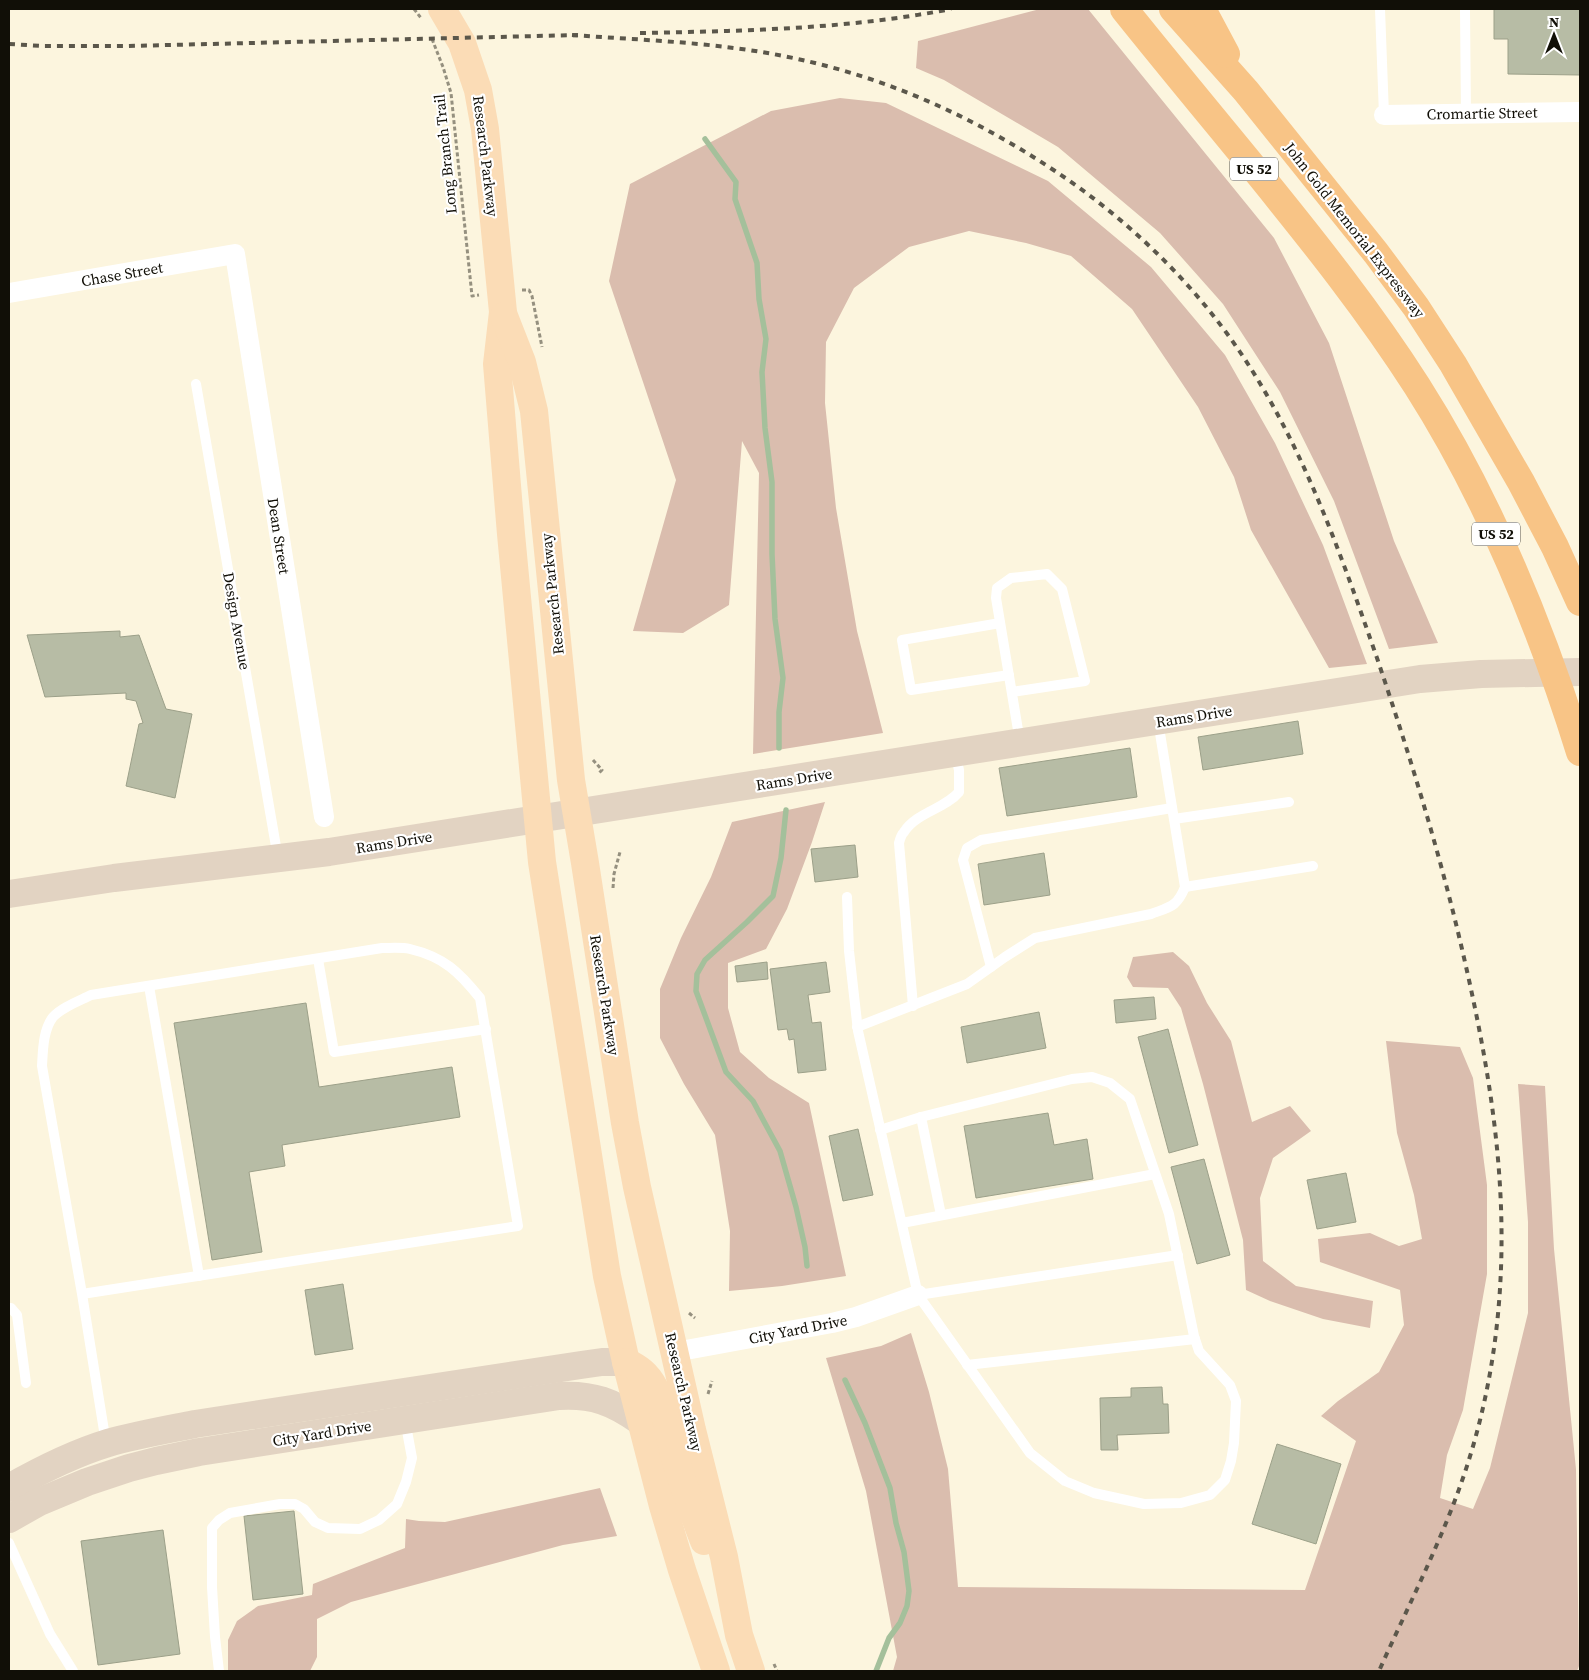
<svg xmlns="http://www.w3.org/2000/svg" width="1589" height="1680" font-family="'Source Serif 4',serif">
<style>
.green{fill:#dabdae}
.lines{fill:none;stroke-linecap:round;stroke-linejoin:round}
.stream{stroke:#a4c09b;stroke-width:5.5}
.building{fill:#b7bca5;stroke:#9ca089}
.path{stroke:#95907f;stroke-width:3;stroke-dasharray:4 2.5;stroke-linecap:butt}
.service{stroke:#fff;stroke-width:10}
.minor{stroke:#fff;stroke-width:20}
.secondary{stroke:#e2d3c2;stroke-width:28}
.primary{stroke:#fbdcb6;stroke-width:28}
.motorway{stroke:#f8c486;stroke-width:28}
.rail{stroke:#5b574b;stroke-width:4;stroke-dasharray:6 6;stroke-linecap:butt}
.labels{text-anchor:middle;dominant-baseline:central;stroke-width:4.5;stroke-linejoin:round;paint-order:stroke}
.shield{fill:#fff;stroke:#585751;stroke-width:1}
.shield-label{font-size:14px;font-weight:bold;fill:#110f07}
.street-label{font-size:15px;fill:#110f07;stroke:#fff}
</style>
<rect width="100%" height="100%" fill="#fcf5de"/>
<g class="green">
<path d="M1040,9H1088L1274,238L1329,343L1394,541L1438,643L1389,649L1334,501L1280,392L1223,304L1160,233L1058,147L944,80L916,68L918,41Z"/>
<path d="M840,98L886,103L1048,181L1151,267L1225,355L1275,443L1323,545L1367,664L1329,668L1251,530L1234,477L1198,407L1132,309L1071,256L1026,243L969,231L909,247L854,288L826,342L825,403L836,508L857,631L883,733L753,754L759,473L742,441L729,605L683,633L633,631L676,480L609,281L630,184L771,111Z"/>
<path d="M825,802L812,842L787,909L766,949L728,963V1008L740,1052L769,1078L809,1103L846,1276L782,1286L729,1291L730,1231L715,1135L684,1084L660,1038V989L681,938L711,877L732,822Z"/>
<path d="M1173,952L1189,966L1207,1003L1231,1041L1252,1122L1290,1106L1311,1131L1273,1158L1260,1198L1263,1261L1296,1286L1373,1301L1370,1328L1323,1319L1270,1301L1246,1290L1243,1240L1203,1084L1181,1008L1168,988L1133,987L1127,977L1133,957Z"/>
<path d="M1386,1041L1460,1047L1473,1078L1487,1185V1274L1463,1410L1447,1455L1440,1498L1473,1509L1490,1468L1528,1313V1222L1518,1084L1545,1086L1554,1249L1576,1469L1579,1666L1577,1671H893L897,1657L866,1491L826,1358L881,1346L911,1333L929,1392L948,1469L958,1587L1305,1590L1356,1441L1321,1416L1338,1401L1379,1372L1404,1325L1400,1290L1320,1262L1318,1239L1370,1233L1399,1246L1422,1239L1414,1195L1397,1133Z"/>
<path d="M600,1488L617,1536L563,1545L351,1602L317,1619V1657L310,1671H228V1640L237,1621L258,1606L312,1595L313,1584L405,1548L406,1519L419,1521L445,1522Z"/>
</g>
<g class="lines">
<g class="stream">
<path d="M705,139L736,182L735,199L757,263L759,299L766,339L762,372L765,428L772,482V554L775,619L783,678L779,712V748"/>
<path d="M786,810L781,858L773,896L747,922L705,960L697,974L696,991L726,1072L753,1101L780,1151L796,1207L805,1247L807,1266"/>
<path d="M845,1380L865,1423L890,1488L896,1523L904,1552L909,1591L907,1606L900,1623L889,1638L876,1671"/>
</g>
</g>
<g class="building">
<path d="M1494,9H1580V75L1508,74V39H1494Z"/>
<path d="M120,631V637L139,635L166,709L192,714L175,798L126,786L139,724L143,723L136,701L126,699V693L45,697L27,635Z"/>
<path d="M1298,721L1303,754L1203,770L1198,737Z"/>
<path d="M1130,748L1137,797L1007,816L999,768Z"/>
<path d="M855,845L858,877L815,882L811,849Z"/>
<path d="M1044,853L1050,895L984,905L978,864Z"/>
<path d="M767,962L768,979L737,982L735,966Z"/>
<path d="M826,962L830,992L808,995L812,1023L821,1022L826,1070L798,1073L794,1039L789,1040L787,1029L778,1030L770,969Z"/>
<path d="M1154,997L1156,1019L1116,1023L1114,1000Z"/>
<path d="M306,1003L319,1087L452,1067L460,1117L282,1145L285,1166L249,1172L262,1252L212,1260L174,1023Z"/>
<path d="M1039,1012L1046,1048L967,1063L961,1027Z"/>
<path d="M1168,1029L1198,1145L1169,1153L1138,1037Z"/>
<path d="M1048,1113L1054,1145L1087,1139L1093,1179L976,1198L964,1126Z"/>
<path d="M858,1129L873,1195L843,1201L829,1136Z"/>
<path d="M1204,1159L1230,1255L1197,1264L1171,1167Z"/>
<path d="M1346,1173L1356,1222L1317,1229L1307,1180Z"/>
<path d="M343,1284L353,1349L315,1355L305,1290Z"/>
<path d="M1162,1387L1163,1404H1168L1169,1433L1117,1435L1118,1450H1101L1100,1398L1131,1397V1388Z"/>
<path d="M1277,1444L1341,1464L1316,1544L1252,1524Z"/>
<path d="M294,1511L303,1594L253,1600L244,1516Z"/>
<path d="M163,1530L180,1654L98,1665L81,1541Z"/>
</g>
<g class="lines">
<g class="path">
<path d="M414,9L421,18"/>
<path d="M432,39L443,67L451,93L472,296L479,295"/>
<path d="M522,290H529L532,296L542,347"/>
<path d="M593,760L602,770L598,774"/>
<path d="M613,888L614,874L620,852"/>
<path d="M689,1313L695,1318"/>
<path d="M708,1394L712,1381"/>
<path d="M774,1664L777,1671"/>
</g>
<g class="service">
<path d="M1380,9L1384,115"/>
<path d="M1465,9L1466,114"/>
<path d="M196,384L278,858"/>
<path d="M1000,623L902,640L911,690L1009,675"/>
<path d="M1012,692L1085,681L1062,589L1047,574L1011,578L997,588L996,598L1020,742"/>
<path d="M1174,819L1289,802"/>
<path d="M1185,887L1313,866"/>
<path d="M847,897L849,951L858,1031L918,1295L1030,1453L1065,1481L1094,1493L1144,1504L1181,1503L1210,1495L1225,1480L1231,1461L1234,1443L1236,1401L1230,1385L1199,1351L1194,1336L1169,1214L1130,1099L1110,1083L1092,1077L1072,1079L921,1117L880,1130"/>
<path d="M318,959L334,1052L486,1029"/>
<path d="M991,967L963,860L967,848L981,840L1172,808"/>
<path d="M149,986L199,1276"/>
<path d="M913,1006L899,843C900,839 901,835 904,832C917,812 945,809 959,792V770L955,753"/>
<path d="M857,1027L967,984L1005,957L1035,938L1151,914C1170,907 1177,907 1185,887L1158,721"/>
<path d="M921,1117L941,1215"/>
<path d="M902,1223L1155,1174"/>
<path d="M82,1294L518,1226L480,998C459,972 444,957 410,949C402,947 391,948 382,948L91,995C79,1001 62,1007 53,1017C43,1030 43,1050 42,1066L82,1294L106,1443"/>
<path d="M918,1295L1178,1255"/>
<path d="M9,1308H11L17,1315L26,1383"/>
<path d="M967,1365L1195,1339"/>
<path d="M9,1543L50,1634L73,1671"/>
<path d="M219,1671L215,1637L212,1587V1528L219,1520L230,1513L280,1504H295L304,1509L315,1522L328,1528L360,1529L379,1520L397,1504L406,1482L412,1458L405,1420"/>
</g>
<g class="minor">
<path d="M1384,115L1580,112"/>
<path d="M9,293L235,254L324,817"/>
<path d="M675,1352L832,1323L856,1317L918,1295"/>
</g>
<g class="secondary">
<path d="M9,894L114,878L329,852L1420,679L1481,674L1580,672"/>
<path d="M9,1488C39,1471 75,1453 108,1443C136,1435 165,1430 195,1424L581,1365L602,1362H626"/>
<path d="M9,1519L39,1502L87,1482L129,1468L156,1461L199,1452L559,1396C593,1394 613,1402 640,1421"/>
</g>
<g class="primary">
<path d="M442,9L462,43L478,90L485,129L503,312L497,364L511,534L542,862L607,1276L626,1362L663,1506L682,1570L716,1671"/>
<path d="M504,316L522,362L534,411L571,780L585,863L625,1123L637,1187L692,1430L724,1557L739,1635L751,1671"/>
<path d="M626,1362C639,1368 647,1374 654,1387C666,1409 669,1437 676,1461C684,1488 694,1515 704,1541"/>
</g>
<g class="motorway">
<path d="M1124,9C1168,64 1213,118 1258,173C1314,242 1369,311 1417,386C1489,499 1540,624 1580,752"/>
<path d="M1173,9L1246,91L1376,253L1416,307L1453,364L1521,482L1555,547L1580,602"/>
<path d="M1202,9L1226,54"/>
</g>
<g class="rail">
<path d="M640,33C744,31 849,29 951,9"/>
<path d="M572,35C626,39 681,41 734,48C852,63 956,105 1055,171C1126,218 1192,281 1240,352C1303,445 1340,552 1377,658C1409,753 1439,850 1462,949C1490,1070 1510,1188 1498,1314C1493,1367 1482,1421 1465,1472C1442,1541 1408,1606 1379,1671"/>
<path d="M9,44L42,46H128L578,35"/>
</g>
</g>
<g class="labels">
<g class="shield">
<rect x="1230" y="157.5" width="48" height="23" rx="4"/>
<rect x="1472" y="522.5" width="48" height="23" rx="4"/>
</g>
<g class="shield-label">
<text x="1254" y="169">US 52</text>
<text x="1496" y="534">US 52</text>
</g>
<g class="street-label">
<text transform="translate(1482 113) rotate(-1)">Cromartie Street</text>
<text transform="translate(445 154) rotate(-96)">Long Branch Trail</text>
<text transform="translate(486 156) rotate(83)">Research Parkway</text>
<text transform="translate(1355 230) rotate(52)">John Gold Memorial Expressway</text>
<text transform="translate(122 274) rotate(-10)">Chase Street</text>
<text transform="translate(279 536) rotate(81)">Dean Street</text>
<text transform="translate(552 594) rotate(-96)">Research Parkway</text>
<text transform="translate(237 621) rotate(80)">Design Avenue</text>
<text transform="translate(1194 716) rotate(-9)">Rams Drive</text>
<text transform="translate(794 779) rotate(-9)">Rams Drive</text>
<text transform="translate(394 842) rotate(-9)">Rams Drive</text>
<text transform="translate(605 995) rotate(81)">Research Parkway</text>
<text transform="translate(798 1329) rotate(-11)">City Yard Drive</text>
<text transform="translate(684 1392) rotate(77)">Research Parkway</text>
<text transform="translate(322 1433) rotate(-9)">City Yard Drive</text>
</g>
</g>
<rect width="1589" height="1680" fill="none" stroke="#110f07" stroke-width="20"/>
<g transform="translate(1554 35)" stroke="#ffffff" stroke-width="4" paint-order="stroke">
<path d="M0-4L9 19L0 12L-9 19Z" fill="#110f07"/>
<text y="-8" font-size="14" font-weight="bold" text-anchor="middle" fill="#110f07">N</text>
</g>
</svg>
